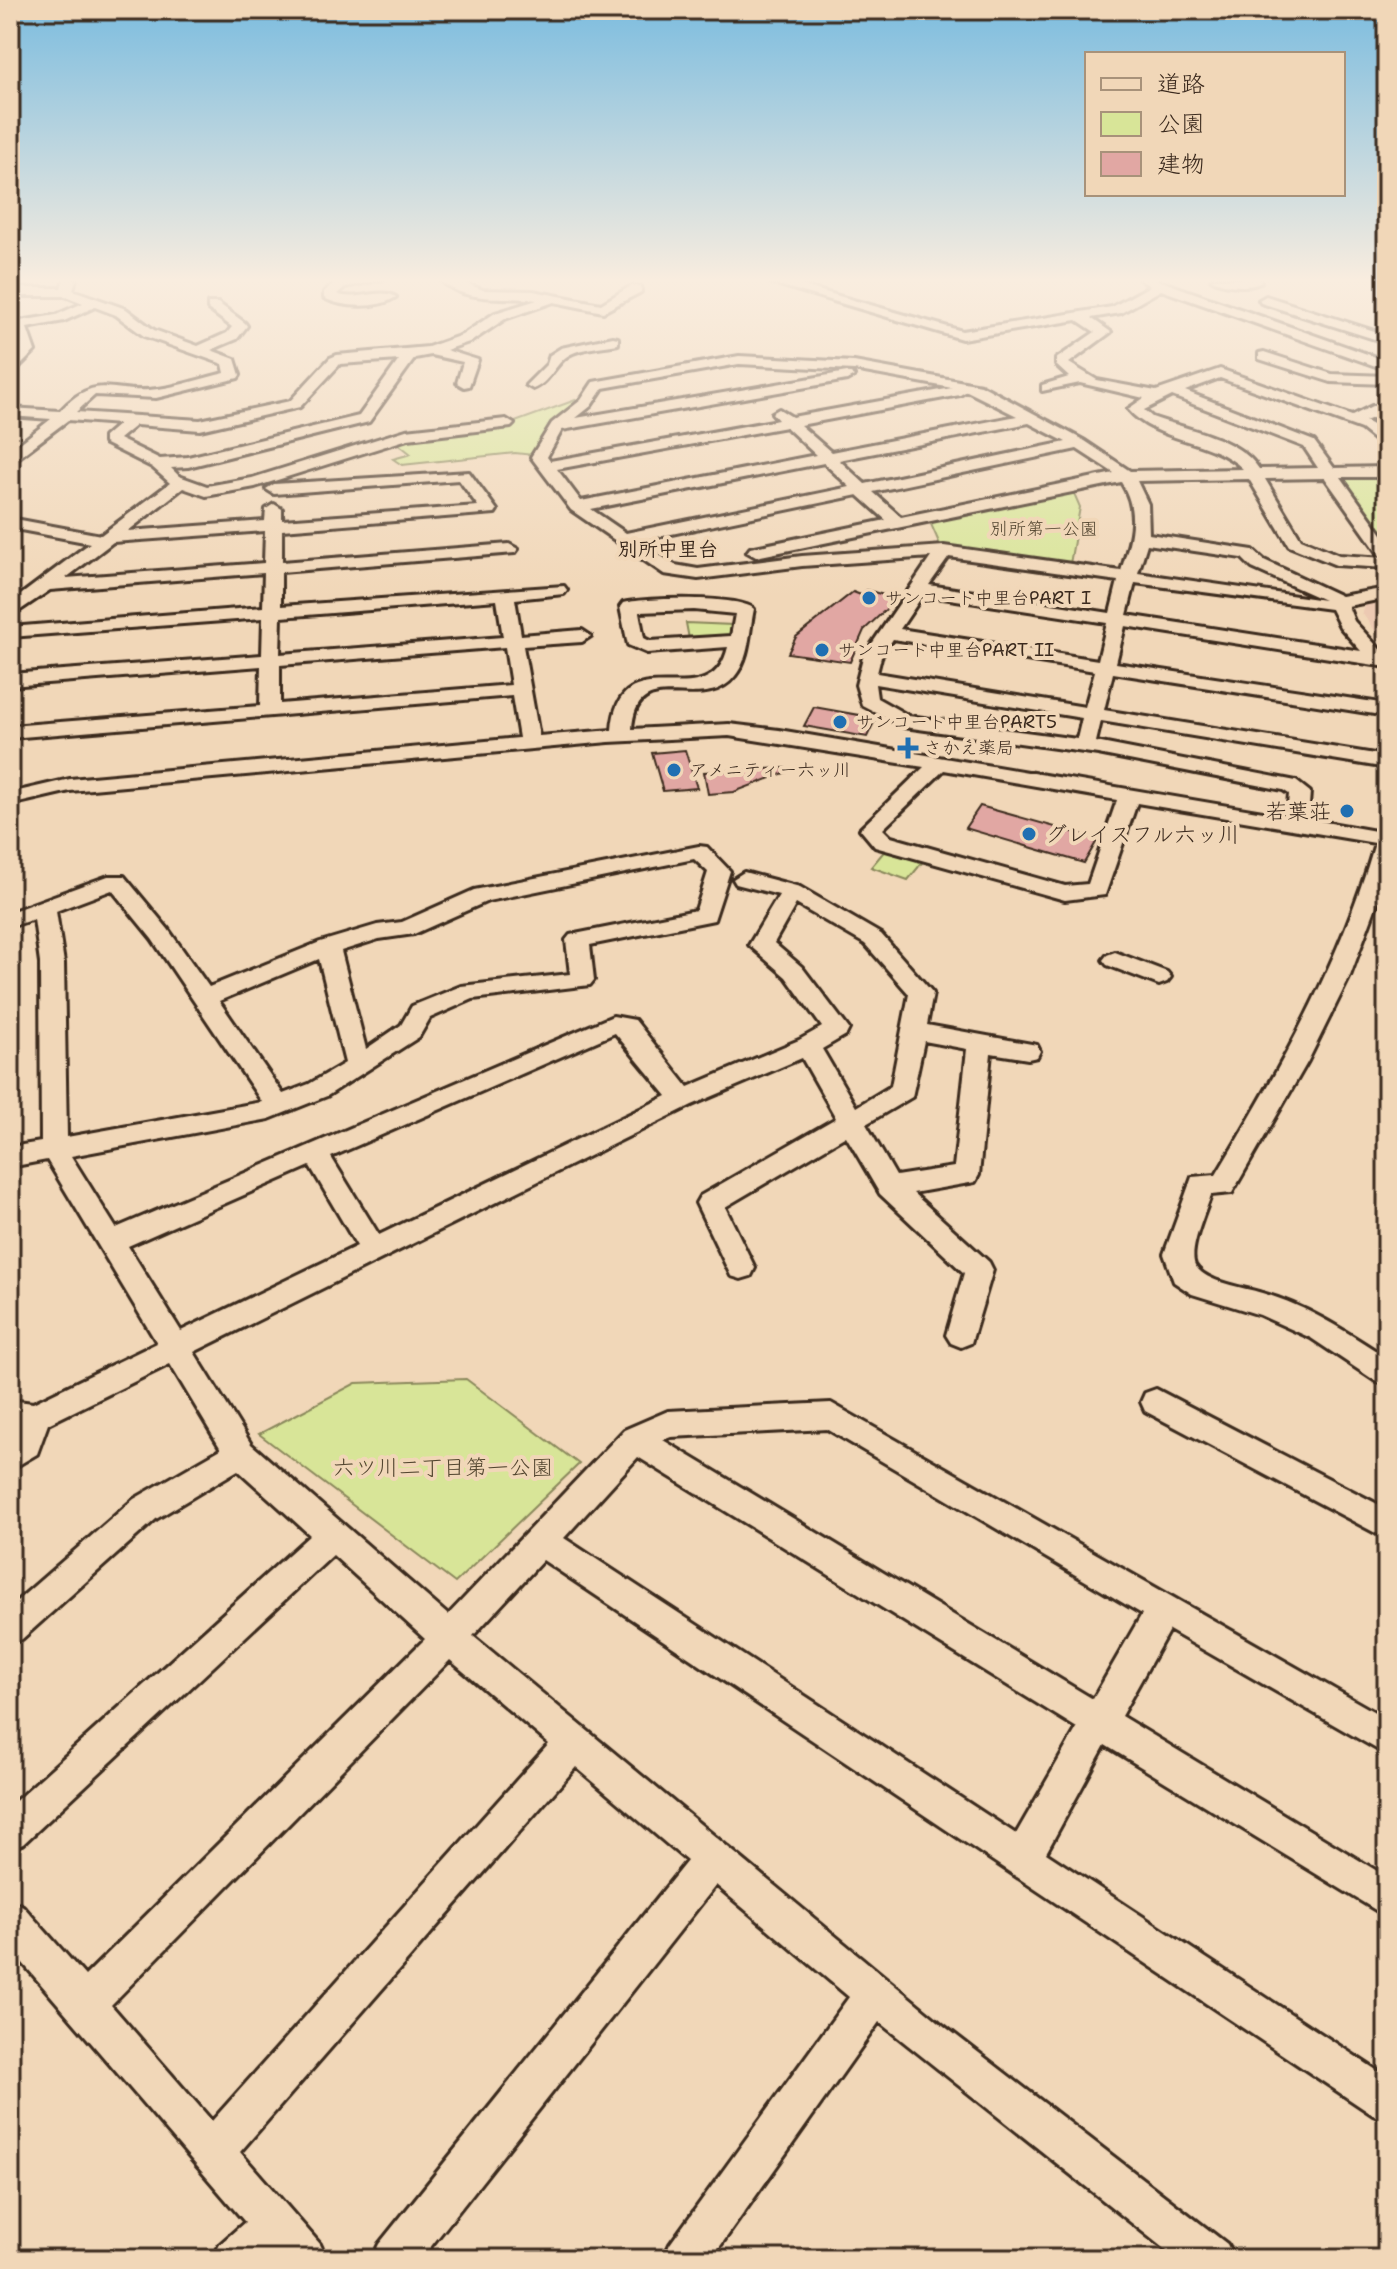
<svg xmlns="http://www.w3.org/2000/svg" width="1397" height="2269" font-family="'Shantell Sans','Klee One',sans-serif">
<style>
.built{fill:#ecc9b2}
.green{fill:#d8e598;stroke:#8a885b;stroke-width:2}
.building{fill:#e1a7a3;stroke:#3b2a1e;stroke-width:2}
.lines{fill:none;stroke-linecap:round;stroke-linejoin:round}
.minor-casing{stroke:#3b2a1e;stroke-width:6}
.minor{fill:#f1d7b8;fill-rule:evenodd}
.poi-dot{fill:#1f6fb2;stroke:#f1d7b8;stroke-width:3}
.labels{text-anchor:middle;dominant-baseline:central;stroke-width:8;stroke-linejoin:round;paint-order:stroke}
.far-park-label{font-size:18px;fill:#534630;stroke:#f1d7b8}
.far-poi-label{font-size:18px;fill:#3b2a1e;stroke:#f1d7b8;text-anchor:start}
.far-neighbourhood-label{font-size:20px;font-weight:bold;fill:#3b2a1e;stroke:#f1d7b8}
.poi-label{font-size:22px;fill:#3b2a1e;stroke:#f1d7b8;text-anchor:end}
.park-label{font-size:22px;fill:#534630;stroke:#f1d7b8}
</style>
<rect width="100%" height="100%" fill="#f1d7b8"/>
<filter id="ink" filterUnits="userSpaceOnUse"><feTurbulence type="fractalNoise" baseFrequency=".0125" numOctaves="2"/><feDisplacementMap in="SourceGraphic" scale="16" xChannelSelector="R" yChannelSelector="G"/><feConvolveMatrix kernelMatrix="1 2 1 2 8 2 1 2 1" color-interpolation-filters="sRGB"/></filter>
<g filter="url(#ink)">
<path class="built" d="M1387,597V647L1362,613L1367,599Z"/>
<g class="green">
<path d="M581,398L549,424L543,440L533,455L515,453L402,465L393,459L411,454L396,442L407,438L507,425Z"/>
<path d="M1387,477V531H1379L1343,478Z"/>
<path d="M1073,491L1080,507L1070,564L941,547L930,522Z"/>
<path d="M686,623L733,625L730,637L689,639Z"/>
<path d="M887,848L925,859L908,880L871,867Z"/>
<path d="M466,1379L579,1464L455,1583L259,1434L356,1383Z"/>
</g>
<g class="building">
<path d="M867,590L897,599L864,630L850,662L788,653L796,637L853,592L861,595Z"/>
<path d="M814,707L876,718L867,737L804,726Z"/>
<path d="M685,750L697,788L663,791L652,753Z"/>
<path d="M786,768L787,772L734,792L708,794L704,772Z"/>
<path d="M980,806L1098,839L1084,863L965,828Z"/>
</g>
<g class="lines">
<g class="minor-casing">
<g id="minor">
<path d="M64,279H76L73,290L126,309L154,330L198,346L227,333L232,327L208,309V303H218L245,323L247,326L237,339L211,350L235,359L240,375L238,378L156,398L95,395L76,412L200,420L290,401L330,358L337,355L428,347L462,335L495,313L537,300C503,295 467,305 439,279H455L483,290L533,291L601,304L631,286H641V292L603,312L554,302L505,319L472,341L446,350L478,360L469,386L464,387L457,383L463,362L431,355L415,358L369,422L188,467L171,468L179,476L207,486L252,478L406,430L506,419L514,424L511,427L408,439L255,487L206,496L183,488L128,531L265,521L266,509L274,504L282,509V520L478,506L459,480L274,494L266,489L274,484L469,472L497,510L495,513L282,530V562L509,544L518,549L515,553L281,572V606L564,586L567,590L564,594L515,599L521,635L582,630L591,636L582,642L523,646L539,736L612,730C619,638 710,723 728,647L647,653L628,645L620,607L623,603C644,598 740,595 754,609C749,631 750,658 735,676C703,717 636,661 632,729L729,724L779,730L1287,816L1289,794L1283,790L1098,754L904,727L862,705L856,685L863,657L931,557L802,566L698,579L664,574L571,510L531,457L552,423L581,400L593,382L739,356L854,362L981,385L1085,441L1130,471L1243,469C1212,438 1156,443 1128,409L1144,398L1080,383L1042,391V385L1069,377L1056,365V359L1095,332L1077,320L962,339L759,279H779L962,331L1112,307L1150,286L1139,279H1155L1387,361V370L1161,290L1121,313L1091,318L1111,332L1069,363L1097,380L1156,391L1220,369L1352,416L1372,406L1387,405V413L1365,421L1384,431L1387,450L1361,429L1220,378L1185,391L1314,441L1334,468L1387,467V477H1341L1387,541V568L1336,565L1289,546L1249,479L1137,481L1148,504L1149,534L1253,550L1264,560L1341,596L1387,588V598L1348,606L1354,621L1387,657V667L1125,626L1116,663L1387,704V716L1113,673L1104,710L1387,756V768L1101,721L1096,742L1296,781L1310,792L1308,819L1387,833V877L1350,976L1308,1061L1232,1193L1211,1195C1206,1211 1188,1250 1195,1265C1205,1283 1244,1287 1262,1293C1308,1306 1347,1332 1387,1358V1385L1377,1382L1311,1338L1260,1315L1192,1294L1174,1282L1164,1254L1192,1177L1216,1175C1280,1069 1340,963 1375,843L1137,803L1105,895L1065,900L875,847L860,829L924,767L729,736L609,742L70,791L10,805V793L70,779L519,738L512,696L10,738V726L260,706L261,666L10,686V674L262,655L263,618L10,637V627L263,607L264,573L50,590L10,617V603L90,543L10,528V518L101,535L170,483L152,467L104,443V437L119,424L68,420L10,464V451L51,419L10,416V408L60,411C98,370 112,396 158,389C180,386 203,378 225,373L223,364L144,336L116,315L95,307L64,321L27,328L35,351L18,368L10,369V360L21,350L12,325L14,322L56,315L83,303L65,296H23L16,292L23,288H61ZM399,360L359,416L188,457L160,459L119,439L136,425L200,430L300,407L340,364ZM739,364L854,370L952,388L792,417L779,409L772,413L778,420L550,461L547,457L562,430L847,380L854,376L847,372L576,418L591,406L603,388ZM967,391L1017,416L831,452L800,425L960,395ZM1172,396L1304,447L1318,468L1259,469C1240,438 1185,429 1152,417L1144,410ZM1029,423L1066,442L865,484L839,460ZM786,427L816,455L581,501L557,469ZM1077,449L1114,473L901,517L873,492ZM824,463L850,487L626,533L591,509ZM1325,478L1381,557L1385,558L1339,555L1301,539L1265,479ZM1121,482C1140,512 1131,539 1121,571L944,546L802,556L698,569L675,565L638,541L858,495L886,520L750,548L747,552L756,557ZM265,531L264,563L66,578L113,542ZM1147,544L1242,558L1252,568L1324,600L1138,573ZM949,557L1118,581L1110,613L929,585ZM1135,583L1331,609L1340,627L1361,651L1127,615ZM923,595L1107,623L1098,660L900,629ZM497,600L503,637L280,654L281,617ZM694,610L735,614L731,636L650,641L644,638L639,612ZM893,639L1095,671L1085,707L877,673L881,657ZM505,647L511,685L280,704V665ZM875,684L1082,718L1077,739L909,716L877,698ZM944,770L1117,800L1088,884L1065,886L891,837L883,829Z"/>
<path d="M348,279H383L345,287L337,294C356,302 381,287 396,297C378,309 343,308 324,298V292L336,281Z"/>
<path d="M1211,279H1259L1261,282C1251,289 1221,286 1211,279Z"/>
<path d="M1266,296L1387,335V343L1261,303L1259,300Z"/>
<path d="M613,337L618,338V344C603,347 577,348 566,357C554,366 549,383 533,389L526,385L547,364L550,355L561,348Z"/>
<path d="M1264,352L1332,374L1387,376V384L1331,382L1259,359V353Z"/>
<path d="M699,846L707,847L730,871L714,920L590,945L594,980L590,985L473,999L430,1018L419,1037L327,1096L269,1119L71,1156L116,1228L613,1016L635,1020L688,1087L799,1040L822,1027L786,977L749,945L779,895L736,884L733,879L744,872L800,887L881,934L933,993L927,1025L1037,1045L1040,1051L1037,1057L1028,1059L991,1053L979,1175L975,1182L913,1193L989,1262L993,1270L971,1343L961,1347L951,1343L946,1335L964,1273L880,1194L846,1136L725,1207L755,1268L751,1276L741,1279L731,1276L696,1203L700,1196L836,1118L802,1058L692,1105L194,1352L251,1444L448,1615L624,1430L668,1411L831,1403L1387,1719V1755L1169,1630L1121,1716L1387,1877V1917L1105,1745L1046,1853L1387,2077V2121L1373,2115L543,1560L473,1636L944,2026L1227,2244L1234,2259H1177L879,2022L711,2259H663L670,2244L849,1997L716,1885L421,2259H372L379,2244L687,1861L576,1767L240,2152L320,2244L327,2259H277L272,2254L267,2259H213L220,2244L245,2222L10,1948V1900L23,1906L85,1976L425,1639L333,1555L23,1844L10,1849V1806L310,1535L238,1470L156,1519L22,1639L10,1644V1607L134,1499L221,1449L170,1364L48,1424L37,1454L10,1470V1440L17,1426H10V1400L33,1403L157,1343L47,1160L10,1167V1147L41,1142L40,963L34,919L10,927V912L108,876H124L168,929L209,987L320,942L377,925L402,922L474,890ZM694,859L708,872L696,910L570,935L566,940L570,974L461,986L412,1006L401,1025L366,1049L341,951L379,939L414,934L488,901ZM112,890L152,939L262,1102L67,1137L64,963L56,911ZM796,904L865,944L909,994L891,1086L856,1107L822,1049L846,1035L849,1029L802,967L774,943ZM319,959L345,1063L309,1084L283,1094L219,1001ZM615,1033L667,1096L379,1235L331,1157ZM924,1041L967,1049L954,1167L896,1176L866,1124L912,1097ZM310,1166L357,1246L181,1331L128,1246ZM827,1429L1142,1614L1093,1699L663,1440L671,1437ZM638,1457L1077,1728L1016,1834L564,1538ZM450,1660L549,1744L212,2121L111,2005Z"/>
<path d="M1115,952L1167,972L1171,977L1167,982L1159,985L1107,965L1103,960L1107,955Z"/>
<path d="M1156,1389L1387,1509V1539L1145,1411L1141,1402L1145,1393Z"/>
</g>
</g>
<use href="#minor" class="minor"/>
</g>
</g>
<linearGradient id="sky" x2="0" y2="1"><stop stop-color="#7bbcdf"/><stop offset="0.47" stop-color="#f9eddf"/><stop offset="1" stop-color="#f9eddf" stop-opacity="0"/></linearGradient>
<rect width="1397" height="597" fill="url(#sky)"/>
<g class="poi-dot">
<circle cx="869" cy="598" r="8"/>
<circle cx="822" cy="650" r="8"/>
<circle cx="840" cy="722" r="8"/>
<path d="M904 736h8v8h8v8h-8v8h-8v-8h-8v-8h8z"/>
<circle cx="674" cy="770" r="8"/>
<circle cx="1347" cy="811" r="8"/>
<circle cx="1029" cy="834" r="8"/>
</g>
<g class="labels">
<g class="far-park-label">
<text x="1044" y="529">別所第一公園</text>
</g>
<g class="far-poi-label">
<text x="885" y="598">サンコート中里台PART I</text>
<text x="838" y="650">サンコート中里台PART II</text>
<text x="856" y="722">サンコート中里台PART5</text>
<text x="924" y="748">さかえ薬局</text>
<text x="690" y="770">アメニティー六ッ川</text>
</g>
<g class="far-neighbourhood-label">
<text x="668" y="549">別所中里台</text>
</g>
<g class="poi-label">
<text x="1331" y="811">若葉荘</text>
<text x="1045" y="834" text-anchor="start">グレイスフル六ッ川</text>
</g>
<g class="park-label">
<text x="443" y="1467">六ツ川二丁目第一公園</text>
</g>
</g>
<rect width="1397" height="2269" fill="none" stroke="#f1d7b8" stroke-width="40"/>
<rect x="20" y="20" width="1357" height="2229" fill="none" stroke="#3b2a1e" stroke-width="3" filter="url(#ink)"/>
<rect x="1085" y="52" width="260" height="144" fill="#f1d7b8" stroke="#a8927a" stroke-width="2"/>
<rect x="1101" y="78" width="40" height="12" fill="#f1d7b8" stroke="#a8927a" stroke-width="2"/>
<text x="1157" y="92" font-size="24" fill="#3b2a1e">道路</text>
<rect x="1101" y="112" width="40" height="24" fill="#d8e598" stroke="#a8927a" stroke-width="2"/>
<text x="1157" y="132" font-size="24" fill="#3b2a1e">公園</text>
<rect x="1101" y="152" width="40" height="24" fill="#e1a7a3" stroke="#a8927a" stroke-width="2"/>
<text x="1157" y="172" font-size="24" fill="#3b2a1e">建物</text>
</svg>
